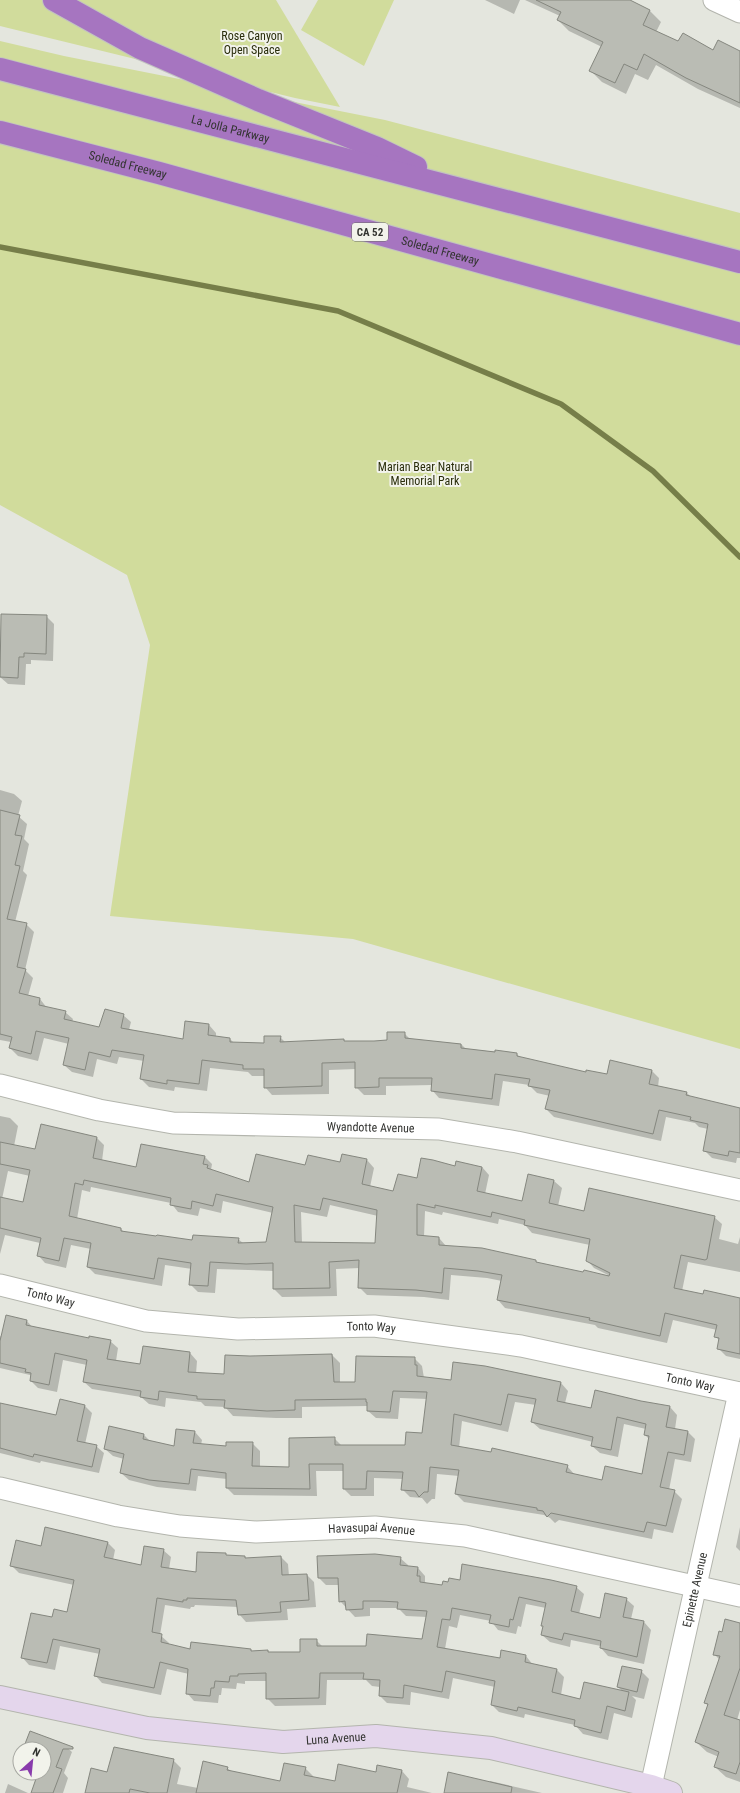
<svg xmlns="http://www.w3.org/2000/svg" width="740" height="1793" font-family="'Roboto Condensed',sans-serif">
<style>
.green{fill:#d1dc9c}
.shadow{fill:#0003;fill-rule:evenodd}
.lines{fill:none;stroke-linecap:round;stroke-linejoin:round}
.stream{stroke:#767e49;stroke-width:5.5}
.building{fill:#babcb4;stroke:#85877f;fill-rule:evenodd}
.street-casing{stroke:#b3b5ad;stroke-width:23}
.secondary-casing{stroke:#b3b5ad;stroke-width:24}
.highway-casing{stroke:#c2c2c1;stroke-width:24}
.street{stroke:#fff;stroke-width:21}
.secondary{stroke:#e4d6ec;stroke-width:22}
.highway{stroke:#a675c0;stroke-width:22}
.labels{text-anchor:middle;dominant-baseline:central;stroke-width:4;stroke-linejoin:round;paint-order:stroke}
.shield{fill:#f2f3eb;stroke:#6c6d69;stroke-width:1}
.shield-label{font-size:11px;font-weight:bold;fill:#333431}
.park-label{font-size:12px;fill:#292d0b;stroke:#f2f3eb}
.street-label{font-size:12px;fill:#333431;stroke:#f2f3eb}
</style>
<rect width="100%" height="100%" fill="#e4e6de"/>
<g class="green">
<path d="M0,0H276L340,107L295,98L0,26Z"/>
<path d="M318,0H394L364,66L301,30Z"/>
<path d="M0,41L64,56L385,120L740,213V1049L353,939L110,916L150,645L127,575L0,505Z"/>
</g>
<g class="shadow">
<path d="M485,0H520L514,14Z"/>
<path d="M525,0H627L650,11L661,22L656,32L679,43L714,52H740V108L698,89L656,65L648,80L635,74L626,94L602,82L591,71L602,47L569,31L558,20L560,16Z"/>
<path d="M46,616L54,624L53,661L31,660V664H26L25,685L8,684L0,677Z"/>
<path d="M0,790L14,794L22,801L18,816L27,824L24,839L29,844L23,871L27,875L15,922L26,924L34,932L25,970L33,978L28,996L40,999L47,1008L65,1012L73,1019L72,1022L99,1028L123,1015L131,1022L129,1030L184,1040L209,1025L216,1033V1037L230,1039L234,1043L265,1044L280,1037L286,1043L344,1040L346,1042L388,1041L404,1033L411,1040L461,1044L466,1049L517,1054L521,1059L587,1073L607,1076L652,1071L659,1078L658,1087L687,1093L691,1097L740,1109V1158H737L736,1163L712,1158L704,1150L708,1129L699,1127L695,1123L666,1117L661,1141L554,1117L546,1109L550,1096L537,1093L529,1085L503,1081L499,1106L439,1098L432,1090V1085L386,1086V1095H364L356,1087V1069L329,1070V1094L272,1095L265,1087V1076H252L248,1072L210,1068L207,1091L175,1087L174,1091L149,1087L141,1079L144,1061L119,1057L117,1064L97,1059L93,1077L72,1072L64,1065L69,1044L44,1038L38,1061L18,1056L10,1048L11,1042L0,1040Z"/>
<path d="M0,1116L10,1118L18,1126L14,1146L36,1150L97,1138L104,1145L102,1161L137,1168L205,1157L212,1164L211,1170L250,1183L306,1167L367,1160L374,1168L370,1187L394,1192L417,1179L456,1167H482L489,1175L485,1194L523,1202L529,1175L554,1181L562,1188L558,1206L585,1212L714,1217L722,1224L719,1239L738,1244L740,1237V1272L688,1262L682,1291L703,1295L740,1299V1359L726,1356L718,1348L720,1341L716,1337L717,1330L673,1320L667,1343L598,1328L595,1325L505,1308L498,1300L502,1281L487,1278L451,1275L449,1300L424,1297L367,1295L359,1287L360,1268L336,1269L337,1296L282,1297L274,1289V1271L217,1269L215,1293L198,1292L191,1285L192,1269L165,1265L162,1286L95,1274L88,1267L91,1249L71,1245L66,1268L45,1263L38,1255L40,1243L5,1235L0,1254ZM8,1171L30,1176L24,1203L2,1199ZM91,1187L171,1203L178,1212L198,1216L200,1208L221,1213L223,1201L273,1213L267,1243H243L238,1239L193,1241L124,1232L121,1229L77,1219L82,1190L90,1192ZM330,1205L378,1216L376,1244L302,1243L301,1212L327,1217ZM425,1211L442,1215L443,1212L498,1224L499,1219L525,1225L532,1233L590,1245L587,1260L594,1268L610,1276L584,1273L539,1264L536,1261L446,1246L439,1238L424,1237Z"/>
<path d="M7,1317L27,1321L33,1328L89,1339L110,1341L118,1348L116,1361L141,1365L190,1353L197,1361L196,1374L225,1375L250,1357L332,1355L340,1363V1383H356L414,1358L422,1366L424,1378L452,1381L561,1383L568,1391L565,1403L592,1410L641,1402L670,1407L677,1415L675,1429L688,1432L695,1439L691,1462L675,1459L669,1490L674,1491L682,1499L673,1533L654,1529L652,1539L559,1520L555,1523L550,1518L544,1515L464,1502L456,1494L459,1476L437,1474L435,1499H432L427,1504L422,1498L410,1497L402,1489L403,1479L374,1478V1496H351L344,1489V1471H316L317,1496L234,1495L227,1488V1479L198,1476L196,1491L157,1487L129,1480L121,1473L124,1459L113,1456L105,1449L144,1435L150,1441L175,1447L195,1432L202,1440L201,1445L227,1447L252,1443L260,1451V1467L290,1468L334,1438L342,1446H406L423,1434L427,1399L400,1398L398,1419L376,1418L368,1411V1406L302,1407V1418H276L233,1416L225,1407L205,1406L201,1402L166,1398L165,1407L149,1404L141,1397L92,1389L84,1382L87,1365L63,1360L57,1392L38,1388L31,1381L32,1377L30,1375L0,1368V1336L2,1337ZM515,1402L536,1405L532,1422L540,1429L593,1442L592,1446L600,1453L618,1457L624,1424L646,1429L645,1435L649,1439L642,1476L603,1481L575,1475L567,1466L459,1448L462,1421L508,1432Z"/>
<path d="M61,1400L85,1406L92,1413L85,1444L96,1446L104,1453L99,1473L41,1461L40,1463L0,1453V1404L57,1417Z"/>
<path d="M740,1527V1551L736,1547Z"/>
<path d="M107,1542L115,1550L113,1560L142,1566L163,1550L171,1557L169,1569L197,1573L225,1554L227,1556L245,1557L247,1559L281,1557L288,1564L289,1576L307,1575L314,1582L316,1607L287,1609L288,1620L246,1622L239,1614L238,1607L195,1605L194,1607H191L190,1609L165,1605L160,1635L169,1643V1645L191,1651L251,1650L253,1652L268,1651L270,1653H301L316,1640L323,1647H367L422,1640L427,1617L406,1616L398,1608H370V1616L355,1617L340,1601L339,1585H326L319,1578L400,1558L408,1565V1567L418,1568L425,1576V1582L427,1584L443,1586L449,1583L498,1571L576,1587L584,1594L579,1614L601,1619L626,1599L634,1606L631,1619L644,1622L651,1630L644,1664L608,1656L601,1648V1646L571,1640L570,1647L550,1642L542,1635L546,1608L526,1604L521,1627L518,1626L516,1634L498,1630L491,1621L460,1615L457,1628L449,1626L445,1649L500,1660L502,1651L526,1656L533,1665L557,1670L564,1677L561,1695L581,1700L623,1692L618,1687L641,1671L649,1679L644,1699L632,1696L636,1700L632,1718L614,1713L608,1740L583,1734L575,1725L525,1714L524,1718L499,1712L492,1705L495,1687L453,1678L449,1699L411,1692L410,1705L387,1703L380,1696V1687L372,1686L366,1680H327L326,1705L275,1706L267,1698V1681H245V1684L237,1683L236,1689L222,1688L221,1695H219L218,1703L194,1701L187,1693L189,1674L167,1669L161,1695L102,1683L95,1675L100,1654L60,1646L55,1670L29,1665L22,1657L53,1619L68,1613L74,1585L19,1573L11,1565L42,1547Z"/>
<path d="M740,1624V1710L737,1720L740,1721V1782L726,1777L715,1767L719,1757L707,1752L696,1742L708,1706L705,1702L720,1660L714,1654L723,1633Z"/>
<path d="M64,1745L72,1752L64,1773L68,1778L63,1793H32L39,1773H44V1749H24Z"/>
<path d="M173,1760L181,1768L177,1784L198,1788L227,1768L231,1771L281,1782L305,1768L313,1776L312,1778L335,1783L376,1773L402,1771L409,1779L407,1787L432,1793H93L108,1773Z"/>
<path d="M490,1781L542,1793H445L490,1783Z"/>
<path d="M8,1784L28,1793H5Z"/>
</g>
<g class="lines">
<path class="stream" d="M0,247L338,311L561,404L653,471L740,557"/>
</g>
<g class="building">
<path d="M536,0H630L650,10L643,25L678,41L683,33L713,50L718,40L740,51V103L686,78L644,54L637,70L624,64L615,83L589,71L603,42L557,20L561,12Z"/>
<path d="M1,614L47,615L46,654L24,653V657H19L18,678L0,677Z"/>
<path d="M0,810L20,815L15,835L22,836L15,865L20,866L7,919L27,923L17,967L26,969L19,993L40,998L39,1005L66,1011L64,1019L99,1027L105,1009L124,1014L121,1028L183,1039L185,1021L209,1024L208,1035L230,1038V1042L264,1043V1036H281L280,1042L344,1039V1041H374L387,1040V1032H405V1038L461,1044V1048L495,1052V1050L517,1053V1056L586,1072V1070L607,1074L610,1060L652,1070L649,1084L687,1092L686,1095L740,1108V1153L729,1151L728,1156L703,1151L708,1124L690,1120L691,1117L659,1110L653,1134L545,1109L550,1090L528,1086L530,1079L495,1074L492,1099L431,1091L432,1078H379V1087L355,1088V1062L322,1063V1086L264,1088V1069H243V1065L202,1060L199,1084L167,1080V1084L140,1079L144,1055L112,1050L110,1057L89,1052L85,1070L63,1065L69,1038L36,1031L31,1054L9,1048L12,1037L0,1034Z"/>
<path d="M41,1124L97,1137L93,1158L136,1167L141,1144L205,1156L203,1164L208,1165L207,1168L249,1182L256,1154L305,1165L308,1155L340,1162L342,1154L367,1159L362,1184L393,1191L398,1174L417,1178L421,1158L433,1160L455,1166L456,1161L482,1167L477,1191L522,1201L528,1174L554,1180L549,1203L584,1211L589,1188L715,1216L707,1259L705,1260L681,1255L674,1288L703,1294L704,1290L740,1298V1354L717,1349L719,1338L714,1337L717,1325L665,1313L660,1336L589,1320L590,1318L497,1300L502,1275L478,1271L444,1268L442,1293L416,1290L358,1288L359,1260L329,1262L330,1288L273,1289V1263L246,1264L210,1262L208,1286L189,1285L191,1263L158,1258L154,1279L87,1267L91,1243L64,1238L59,1261L37,1256L41,1238L0,1228V1197L23,1202L30,1170L0,1164V1142L35,1149ZM84,1180L171,1198L170,1205L191,1209L192,1201L213,1206L216,1194L273,1207L266,1242L238,1243L239,1238L193,1235L192,1240L157,1235L156,1236L121,1231V1228L69,1216L75,1183L83,1185ZM323,1198L377,1210L375,1243L295,1242L294,1205L320,1210ZM417,1204L435,1208V1205L491,1217L492,1212L525,1220L524,1225L590,1239L586,1261L610,1273L609,1276L584,1270L583,1272L536,1262V1260L482,1248L439,1245V1237L417,1235Z"/>
<path d="M6,1315L27,1320L26,1325L89,1338V1336L111,1340L107,1359L140,1364L143,1346L190,1352L188,1372L224,1374L225,1355L250,1356L332,1354L334,1382H355L356,1356L415,1357V1365H417V1376L451,1380L453,1362L485,1366L561,1382L557,1401L591,1408L595,1390L641,1401L670,1406L666,1427L688,1431L684,1455L668,1452L660,1487L675,1490L666,1526L647,1522L644,1532L551,1513L547,1517L543,1511L537,1510V1508L455,1494L459,1470L430,1467L428,1492H424L419,1497L415,1491L401,1490L403,1472L367,1471L366,1489H343V1464H309L310,1489L226,1488V1473L191,1469L189,1484L149,1480L120,1473L124,1454L104,1449L109,1426L144,1434L143,1439L174,1446L176,1429L195,1431L193,1443L226,1446V1442H253L252,1466L289,1467V1438L335,1437V1445H405L406,1432L422,1433L427,1392L393,1391L390,1412L367,1411V1402H366V1399L295,1400V1410L267,1411L224,1408L225,1400L197,1399V1396L159,1391L158,1400L140,1397L141,1391L83,1382L87,1360L55,1353L49,1385L30,1381L31,1373L25,1372L26,1369L0,1363V1341ZM508,1394L536,1399L531,1422L593,1437L591,1446L611,1450L617,1417L646,1424L644,1435L649,1436L642,1474L605,1466L602,1480L566,1472L568,1465L492,1448L491,1452L451,1445L454,1414L501,1425Z"/>
<path d="M60,1399L85,1405L77,1441L97,1445L92,1467L34,1454L33,1457L0,1448V1403L56,1415Z"/>
<path d="M45,1527L108,1542L104,1557L141,1565L144,1546L164,1549L161,1567L196,1572L197,1552L226,1553V1555L245,1556V1558L281,1556L282,1575L307,1574L309,1600L280,1602L281,1612L238,1615L236,1600L187,1598V1600H183V1602L157,1598L152,1632L162,1634L161,1642L190,1649L191,1642L251,1649V1651L268,1650V1652H300V1639H317V1646H366L367,1634L422,1639L427,1611L397,1609L398,1602L380,1601H363V1609L346,1610L345,1601L339,1602L338,1578H318L317,1556L375,1554L401,1557L400,1565L418,1567L417,1576H420V1582L442,1585L443,1581L448,1582L449,1578L460,1580L462,1564L551,1580L577,1586L571,1611L600,1618L605,1593L627,1598L623,1617L644,1621L637,1657L600,1648L601,1641L564,1633L562,1640L541,1635L543,1626H541L546,1603L519,1597L513,1620L510,1619L509,1627L489,1623L491,1615L452,1608L450,1620L442,1619L437,1647L500,1658L501,1650L526,1655L525,1662L557,1669L552,1692L580,1699L584,1682L629,1692L625,1711L607,1706L601,1733L574,1726L575,1720L518,1707L517,1711L491,1705L495,1681L446,1671L442,1692L404,1685L403,1698L379,1696L380,1680L363,1679L364,1673H320L319,1698L266,1699V1673L238,1674V1676H230L229,1682L215,1681L214,1688H211L210,1696L186,1694L188,1669L160,1662L154,1688L94,1676L100,1649L53,1639L47,1663L21,1658L31,1613L52,1617L54,1609L67,1612L74,1580L10,1566L16,1540L41,1546Z"/>
<path d="M725,1619L740,1623V1668L724,1715L740,1720V1762L736,1774L714,1767L719,1752L695,1742L708,1704L704,1703L720,1656L713,1655L719,1631L722,1632Z"/>
<path d="M622,1666L642,1670L637,1692L617,1687Z"/>
<path d="M30,1731L73,1747V1749H63L56,1767L62,1769L53,1793H31L38,1773H44V1757L47,1749H23Z"/>
<path d="M114,1747L174,1759L167,1793H150L130,1789L129,1793H85L91,1768L107,1772Z"/>
<path d="M203,1761L228,1767L227,1770L280,1781L284,1763L306,1767L304,1775L335,1781L338,1764L376,1772L377,1765L402,1770L397,1793H196Z"/>
<path d="M448,1772L512,1787L511,1793H444Z"/>
</g>
<g class="lines">
<g class="street-casing">
<g id="street">
<path d="M714,0L740,12"/>
<path id="s1" d="M0,1085L99,1110L173,1123L439,1129L517,1142L740,1190"/>
<path id="s2" d="M0,1285L146,1321L238,1329L374,1326L521,1346L740,1393"/>
<path id="s3" d="M0,1488L118,1516L180,1526L256,1532L375,1527L465,1536L740,1596"/>
<path id="s4" d="M651,1786L739,1393"/>
</g>
</g>
<g class="secondary-casing">
<g id="secondary">
<path id="s5" d="M0,1697L147,1728L283,1742L376,1736L491,1748L651,1786L671,1793"/>
</g>
</g>
<g class="highway-casing">
<g id="highway">
<path d="M54,0L140,48L258,100L377,148L416,167"/>
<path id="s6" d="M0,69L740,262"/>
<path id="s7" d="M0,132L159,173L740,334"/>
</g>
</g>
<use href="#street" class="street"/>
<use href="#secondary" class="secondary"/>
<use href="#highway" class="highway"/>
</g>
<g class="labels">
<rect class="shield" x="352" y="223" width="36" height="18" rx="3"/>
<g class="shield-label">
<text x="370" y="232">CA 52</text>
</g>
<g class="park-label">
<text x="252" y="36">Rose Canyon<tspan x="252" dy="14">Open Space</tspan></text>
<text x="425" y="467">Marian Bear Natural<tspan x="425" dy="14">Memorial Park</tspan></text>
</g>
<g class="street-label">
<text stroke="none"><textPath href="#s6" startOffset="238">La Jolla Parkway</textPath></text>
<text stroke="none"><textPath href="#s7" startOffset="132">Soledad Freeway</textPath></text>
<text stroke="none"><textPath href="#s7" startOffset="456">Soledad Freeway</textPath></text>
<text stroke="none"><textPath href="#s1" startOffset="375">Wyandotte Avenue</textPath></text>
<text stroke="none"><textPath href="#s2" startOffset="52">Tonto Way</textPath></text>
<text stroke="none"><textPath href="#s2" startOffset="376">Tonto Way</textPath></text>
<text stroke="none"><textPath href="#s2" startOffset="700">Tonto Way</textPath></text>
<text stroke="none"><textPath href="#s3" startOffset="376">Havasupai Avenue</textPath></text>
<text stroke="none"><textPath href="#s4" startOffset="201">Epinette Avenue</textPath></text>
<text stroke="none"><textPath href="#s5" startOffset="340">Luna Avenue</textPath></text>
</g>
</g>
<g transform="translate(32 1761) rotate(27)"><circle r="19" fill="#f2f3eb" stroke="#a6a7a1"/>
<path d="M0-3L7 15L0 10L-7 15Z" fill="#893bac"/>
<text y="-6" font-size="11" font-weight="bold" text-anchor="middle" fill="#333431">N</text>
</g>
</svg>
